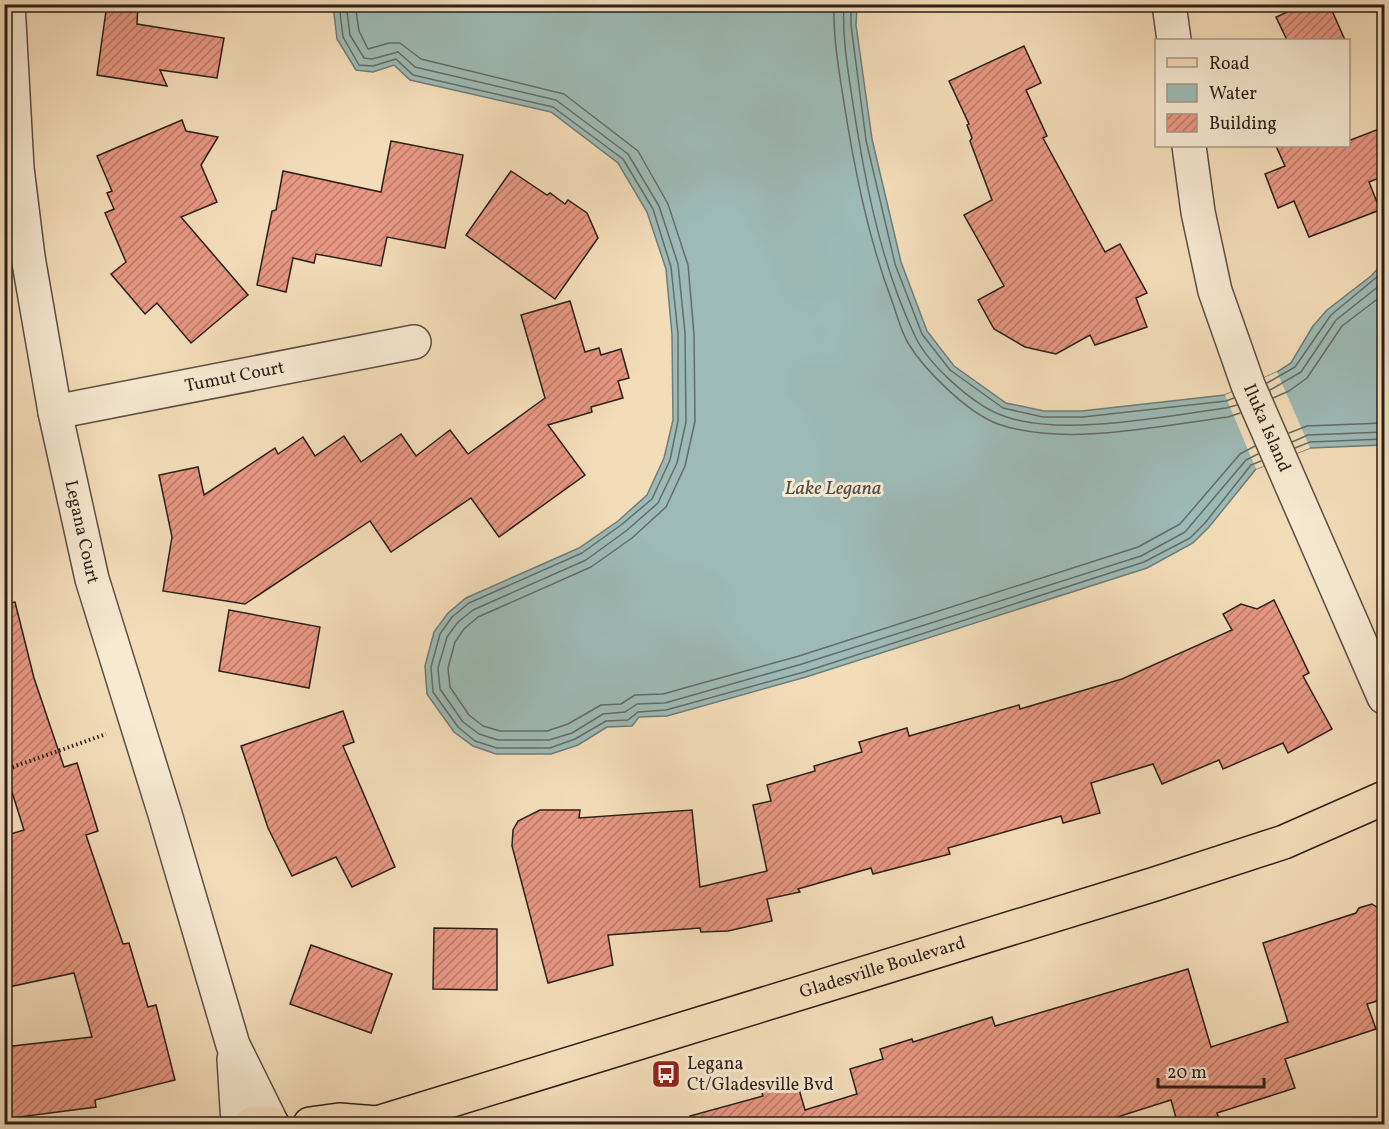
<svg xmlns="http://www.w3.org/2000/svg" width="1389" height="1129" font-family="Vollkorn,serif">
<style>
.water{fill:#9dbab6;stroke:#6f7c78;stroke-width:1.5}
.pier{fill:#f3ddb9}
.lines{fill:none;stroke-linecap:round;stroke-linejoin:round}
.shore{stroke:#646c68;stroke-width:1.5}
.building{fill:url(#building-hatch);stroke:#2b1f1a;stroke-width:1.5}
.minor-casing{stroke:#5d4e42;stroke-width:36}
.major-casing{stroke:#2b1f1a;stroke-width:36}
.path{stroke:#2b1f1a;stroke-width:4;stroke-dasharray:1.5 3;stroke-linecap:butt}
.minor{stroke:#f7e9d2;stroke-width:33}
.major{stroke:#f3ddb9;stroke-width:33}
.labels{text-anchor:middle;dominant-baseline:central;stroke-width:6;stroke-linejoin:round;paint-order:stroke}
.street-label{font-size:18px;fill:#2b1f1a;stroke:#f7e9d2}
.poi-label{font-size:18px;fill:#2b1f1a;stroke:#f7e9d2;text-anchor:start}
.water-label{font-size:20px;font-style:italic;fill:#4d4e49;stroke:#f7e9d2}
</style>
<defs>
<pattern id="building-hatch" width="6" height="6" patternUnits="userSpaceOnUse" patternTransform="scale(1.5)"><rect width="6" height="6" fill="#e79782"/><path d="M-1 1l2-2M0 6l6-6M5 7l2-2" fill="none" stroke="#bb7b6a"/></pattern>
</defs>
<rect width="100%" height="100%" fill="#f3ddb9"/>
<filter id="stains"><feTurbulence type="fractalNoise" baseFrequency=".00333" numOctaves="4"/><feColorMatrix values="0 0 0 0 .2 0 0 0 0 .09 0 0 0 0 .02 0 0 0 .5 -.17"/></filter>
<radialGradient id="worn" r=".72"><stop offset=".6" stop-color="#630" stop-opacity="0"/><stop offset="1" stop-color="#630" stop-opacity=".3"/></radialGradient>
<path class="water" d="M333,5H857L856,25L872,139L901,262L927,331L954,366L1006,403L1044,411H1082L1225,395L1277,372L1291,363L1313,326L1327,310L1371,276L1384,262V445L1310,448L1256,469L1209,527L1193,543L1147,568L806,677L667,716L639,717L632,726L607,727L578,745L551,754H496L473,746L454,732L427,694L425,666L434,632L448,613L466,598L579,548L618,521L647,495L664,458L673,420L672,335L666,269L647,212L618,163L551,112L410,80L394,65L373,72L356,70L337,39Z"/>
<path class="pier" d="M1277,372L1310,448L1256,469L1225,395Z"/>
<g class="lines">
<g class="shore">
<path d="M339,4L343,37L359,65L373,66L396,59L413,75L553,107L623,159L653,209L671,267L678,334V421L670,460L652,499L621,525L582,553L469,603L452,617L440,634L431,667L433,692L458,727L475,741L497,748H550L575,739L606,721L628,720L638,712L666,710L804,672L1144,562L1190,538L1205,523L1251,465L1261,461"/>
<path d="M346,4L350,35L364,58L372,59L398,52L415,67L556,100L628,154L659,206L678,264L685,333L686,422L677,463L658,503L626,531L586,560L473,610L458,622L447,637L438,668L440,689L463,722L479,734L498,740H549L572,733L603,714L625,712L637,704L665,703L802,664L1141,556L1185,532L1246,460L1258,454"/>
<path d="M355,4L359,31L368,49L389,43H400L421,59L564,94L638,151L668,204L688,265L694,334L695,421L685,466L666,507L632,538L591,567L478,617L464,629L455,642L448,668L450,687L469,715L483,726L500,731H547L568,724L601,705L621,704L635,695L663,694L799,656L1138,547L1180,524L1240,454L1255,446"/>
<path d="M834,4C833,38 839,71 844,103C855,171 868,238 892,301C897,315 901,331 908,343C925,371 968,413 998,424C1063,447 1160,426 1228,417L1240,413"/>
<path d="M844,4C842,38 848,71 853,104C865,182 881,265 915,336C928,364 972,404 1001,415C1060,438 1164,416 1226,408L1237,405"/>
<path d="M851,4V25L866,140L895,264L922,334L950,370L1003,408L1043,417H1083L1226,401L1234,398"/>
<path d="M1267,383L1295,367L1331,315L1384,271"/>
<path d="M1270,390L1301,372L1336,320L1384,282"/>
<path d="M1273,398L1289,391L1307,378L1342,326L1384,294"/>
<path d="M1289,433L1307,426L1384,423"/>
<path d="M1292,442L1308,435L1384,432"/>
<path d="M1295,448L1310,442L1384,439"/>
</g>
</g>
<g class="building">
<path d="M107,4H138L137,24L224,38L217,78L160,70L167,86L97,75Z"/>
<path d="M1305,4H1329L1345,40H1287L1276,17Z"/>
<path d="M1024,46L1041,83L1026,90L1047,136L1043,138L1105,252L1120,244L1147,293L1136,298L1147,327L1095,345L1090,335L1056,354L1025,347L994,329L978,300L1004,286L964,215L992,200L970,141L972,138L967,125L969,124L949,81Z"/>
<path d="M182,120L186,131L218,137L201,165L217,202L181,217L248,295L191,343L157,303L145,314L111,274L126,262L105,213L114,209L107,193L112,191L97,156Z"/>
<path d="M1384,127V176L1369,182L1380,210L1309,237L1294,201L1278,208L1265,174L1285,166L1276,146H1348V141Z"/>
<path d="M391,141L463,155L445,248L387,237L381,266L316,254L314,263L293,258L286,292L257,285L272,211L276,210L283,171L381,192Z"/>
<path d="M511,171L547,195L550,193L565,204L568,200L587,213L598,238L555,299L466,235Z"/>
<path d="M570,301L585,352L599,348L601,355L621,349L629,378L618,381L623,398L591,407L592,412L548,425L585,475L499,537L471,498L391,552L370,521L245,604L163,591L172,537L159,475L198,467L204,495L275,448L278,454L303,437L315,456L344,436L361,462L401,434L416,456L450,430L468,454L545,398L521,315Z"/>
<path d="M1274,600L1309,673L1303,676L1332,729L1288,753L1283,743L1223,769L1219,760L1162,784L1153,764L1091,783L1100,813L1063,823L1061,816L948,848L950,854L873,874L871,868L798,889L800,892L767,899L772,921L728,931L701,932L700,928L608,935L613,965L548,983L512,846L513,830L518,821L540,810H580L579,818L692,810L700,887L767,871L753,805L771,801L767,785L815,771L814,766L862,752L859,742L907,728L909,736L1019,705L1020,709L1122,679L1232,630L1223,614L1241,604L1257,609Z"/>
<path d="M15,602L34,678L64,767L77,763L98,831L86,835L123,944L129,943L148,1007L156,1005L175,1080L95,1100L96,1107L4,1119V1047L92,1037L74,973L4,988V836L24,830L4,767V604Z"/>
<path d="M229,610L320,627L309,688L219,671Z"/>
<path d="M343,711L354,742L343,746L395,867L352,887L336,857L292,876L268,828L241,746Z"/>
<path d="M1372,904L1384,912V999L1367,1004L1376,1029L1285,1059L1295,1088L1217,1113L1221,1125H1178L1171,1100L1092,1125H692L690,1116L763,1096L761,1090L796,1079L805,1110L857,1094L850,1069L883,1059L880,1049L912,1039L913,1042L992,1017L995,1026L1188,969L1211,1047L1288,1022L1263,943L1356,913L1359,908Z"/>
<path d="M434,928L497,929V990L433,989Z"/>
<path d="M311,945L392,974L371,1033L290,1004Z"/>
</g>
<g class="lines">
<g class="minor-casing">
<g id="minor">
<path id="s1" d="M8,4L17,168L28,257L55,412L92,579L165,814L233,1045L272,1124"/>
<path d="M1169,4L1174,40"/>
<path id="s2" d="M1189,146L1198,212L1215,291L1248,385L1384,697"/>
<path id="s3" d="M55,412L414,342"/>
<path d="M234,1059L238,1124"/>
</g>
</g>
<g class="major-casing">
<g id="major">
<path d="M252,1124H272"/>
<path d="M310,1124L339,1120L377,1123"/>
<path id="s4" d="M374,1124L1155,884L1284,842L1384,798"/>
</g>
</g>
<path class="path" d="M4,770L106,734"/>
<use href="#minor" class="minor"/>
<use href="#major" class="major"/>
</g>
<defs>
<g id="bus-square" transform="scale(1.5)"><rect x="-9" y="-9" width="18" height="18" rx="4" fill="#8f2418" stroke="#f7e9d2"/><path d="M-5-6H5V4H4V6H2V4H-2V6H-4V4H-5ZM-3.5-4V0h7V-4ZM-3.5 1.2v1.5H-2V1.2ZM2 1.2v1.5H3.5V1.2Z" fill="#fff"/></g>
</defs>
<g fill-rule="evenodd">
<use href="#bus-square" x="666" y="1074"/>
</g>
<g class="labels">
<g class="street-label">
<text stroke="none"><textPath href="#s3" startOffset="183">Tumut Court</textPath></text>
<text stroke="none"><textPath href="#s2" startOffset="294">Iluka Island</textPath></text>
<text stroke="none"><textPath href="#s1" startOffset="534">Legana Court</textPath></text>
<text stroke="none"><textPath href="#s4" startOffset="532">Gladesville Boulevard</textPath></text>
</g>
<g class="poi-label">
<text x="687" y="1064">Legana<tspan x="687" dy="21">Ct/Gladesville Bvd</tspan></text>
</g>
<g class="water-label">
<text x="833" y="489">Lake Legana</text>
</g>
</g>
<rect width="1389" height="1129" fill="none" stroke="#f3ddb9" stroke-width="24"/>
<rect x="6" y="6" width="1377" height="1117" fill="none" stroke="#2b1f1a" stroke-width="3"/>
<rect x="12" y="12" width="1365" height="1105" fill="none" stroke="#2b1f1a" stroke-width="1.5"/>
<rect x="1155" y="39" width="195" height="108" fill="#f7e9d2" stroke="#a59888" stroke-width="1.5"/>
<rect x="1167" y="58" width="30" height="9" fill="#f3ddb9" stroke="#a59888" stroke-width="1.5"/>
<text x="1209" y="69" font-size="18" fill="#2b1f1a">Road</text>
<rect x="1167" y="84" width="30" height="18" fill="#9dbab6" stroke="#a59888" stroke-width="1.5"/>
<text x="1209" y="99" font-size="18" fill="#2b1f1a">Water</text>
<rect x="1167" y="114" width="30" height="18" fill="url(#building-hatch)" stroke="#a59888" stroke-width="1.5"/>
<text x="1209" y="129" font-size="18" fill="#2b1f1a">Building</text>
<path d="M1158 1078v9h106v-9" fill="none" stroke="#2b1f1a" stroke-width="3"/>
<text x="1167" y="1078" font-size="18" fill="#2b1f1a" stroke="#f7e9d2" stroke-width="4.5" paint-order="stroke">20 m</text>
<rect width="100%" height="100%" filter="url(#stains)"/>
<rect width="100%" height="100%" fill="url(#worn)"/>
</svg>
